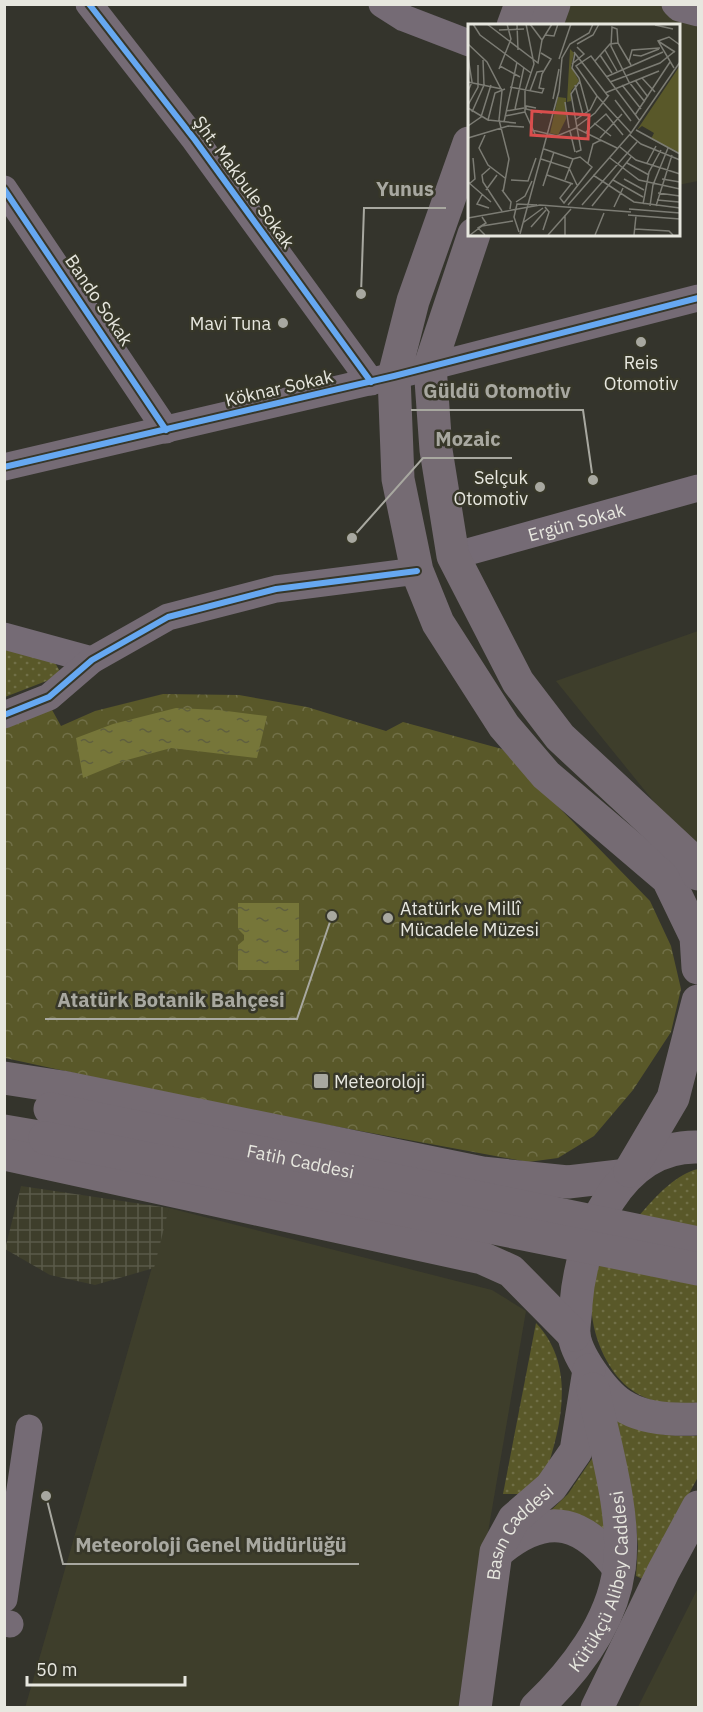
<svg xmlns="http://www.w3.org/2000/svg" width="703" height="1712" font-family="'IBM Plex Sans',sans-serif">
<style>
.built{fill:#3e3e2b}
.industrial{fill:url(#industrial-grid)}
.grass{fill:url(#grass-dots)}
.park{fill:url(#park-crowns)}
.water{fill:url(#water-ripples)}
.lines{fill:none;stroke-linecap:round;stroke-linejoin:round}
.minor{stroke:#756b75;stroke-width:27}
.major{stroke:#756b73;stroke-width:33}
.major-bridge{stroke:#756b73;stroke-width:33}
.cycleway-casing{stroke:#373729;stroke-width:10}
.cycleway{stroke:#66a8f1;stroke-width:6}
.poi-dot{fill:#a8a8a0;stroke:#373729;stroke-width:2}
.labels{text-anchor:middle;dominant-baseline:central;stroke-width:5;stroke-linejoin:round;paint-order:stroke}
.street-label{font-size:18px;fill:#e7e7df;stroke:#373729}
.poi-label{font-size:18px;fill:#e7e7df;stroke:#373729;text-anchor:end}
.inset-road{fill:none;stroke:#7c7c74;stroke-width:1.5}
.view{fill:#d94e4d;fill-opacity:0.15;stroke:#d94e4d;stroke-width:3}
.inset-edge{fill:none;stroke:#e7e7df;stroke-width:3}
.leader{fill:none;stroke:#a8a8a0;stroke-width:2}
.callout-dot{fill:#a8a8a0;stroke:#373729;stroke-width:2}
.callout-label{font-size:20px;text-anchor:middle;font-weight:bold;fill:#a8a8a0;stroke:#373729;stroke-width:5;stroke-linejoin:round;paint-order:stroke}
</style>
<defs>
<pattern id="industrial-grid" width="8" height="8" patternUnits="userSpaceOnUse" patternTransform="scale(1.5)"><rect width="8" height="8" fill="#3e3e2b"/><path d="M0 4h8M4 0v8" fill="none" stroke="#5a5a49"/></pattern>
<pattern id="grass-dots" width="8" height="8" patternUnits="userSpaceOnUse" patternTransform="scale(1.5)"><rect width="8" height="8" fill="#595829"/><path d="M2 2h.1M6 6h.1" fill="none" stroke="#717048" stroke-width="1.8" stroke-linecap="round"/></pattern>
<pattern id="park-crowns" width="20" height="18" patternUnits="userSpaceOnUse" patternTransform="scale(1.5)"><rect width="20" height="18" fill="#595829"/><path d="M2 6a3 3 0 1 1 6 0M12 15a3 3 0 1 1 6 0" fill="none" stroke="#717048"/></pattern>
<pattern id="water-ripples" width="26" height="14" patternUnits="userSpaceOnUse" patternTransform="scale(1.5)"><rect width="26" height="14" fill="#767639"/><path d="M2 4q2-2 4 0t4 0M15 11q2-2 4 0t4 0" fill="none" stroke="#60603e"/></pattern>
</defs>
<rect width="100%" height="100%" fill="#34342c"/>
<g class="built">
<path d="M569,5H698V181L678,185V26H562Z"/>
<path d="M698,631V856L556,681Z"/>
<path d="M169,1208L492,1290L526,1311L458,1707L25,1708Z"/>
<path d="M698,1588V1707H638L646,1691Z"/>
</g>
<path class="industrial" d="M21,1186L169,1208L154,1268L95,1285L50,1275L5,1249Z"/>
<g class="grass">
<path d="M5,643L54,661L62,675L5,697Z"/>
<path d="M698,1169V1405C674,1406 649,1404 629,1388C596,1361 580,1301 600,1263C610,1244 630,1226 644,1210C658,1194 677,1174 698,1169Z"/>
<path d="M536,1323C577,1366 561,1428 544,1478L519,1494H503Z"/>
<path d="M614,1418C645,1434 663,1436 698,1436V1477L643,1579L636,1576L638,1546L635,1516Z"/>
<path d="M597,1451L611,1536L546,1515L568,1494Z"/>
</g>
<path class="park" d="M163,694L239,695L307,707L386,731L403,722L502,749L650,901L671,946L681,989L671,1032L633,1090L594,1136L558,1158L528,1162L231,1107L5,1058V725L51,708L61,726L95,711Z"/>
<g class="water">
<path d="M176,708L219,710L267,716L257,758L171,748L127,760L83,778L76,738L113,724Z"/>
<path d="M238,903H299V970H238V945L244,940V935L238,929Z"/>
</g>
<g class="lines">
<g class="minor">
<path d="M89,4L195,140L371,382"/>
<path d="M382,4L404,18L469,43"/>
<path d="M675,4L679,8L698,13"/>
<path d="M4,189L166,430"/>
<path d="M4,467L394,376L698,298"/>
<path id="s1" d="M453,556L698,488"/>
<path d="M4,636L92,660"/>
<path d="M4,715L49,697L92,660L168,617L276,589L417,571"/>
<path d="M4,1599L29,1428"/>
<path d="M4,1623L10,1624"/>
</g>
<g class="major">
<path d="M513,26L521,4"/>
<path d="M546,26L554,4"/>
<path d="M469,143L413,301L394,376L398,479L417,571L438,623L504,726L546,775L668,879L696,937L698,968"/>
<path d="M474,234L430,366L436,450L453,556L518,682L560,737L689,857L698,874"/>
<path d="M4,1078L62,1087L482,1173L568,1182L628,1175"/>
<path d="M4,1131L45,1138"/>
<path d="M698,1147C619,1145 581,1237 576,1304C576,1314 573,1326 574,1336C578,1358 606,1398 627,1408C647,1419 676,1420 698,1419"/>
<path d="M4,1154L482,1258L511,1271L574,1335"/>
<path d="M630,1171L673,1098L698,1001"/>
<path d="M502,1548C550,1510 584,1523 619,1568"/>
<path id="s2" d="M475,1708L496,1552L514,1519L551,1487L576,1451L589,1370"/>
<path id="s3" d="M536,1708C574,1672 612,1623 619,1569C627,1516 604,1442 593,1389"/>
<path d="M597,1708L663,1572L698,1507"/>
</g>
<g class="major-bridge">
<path id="s4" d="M50,1109L698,1243"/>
<path d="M45,1138L698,1269"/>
</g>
<g class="cycleway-casing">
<g id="cycleway">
<path d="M89,4L195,140L371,382"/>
<path d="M4,189L166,430"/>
<path d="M4,467L394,376L698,298"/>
<path d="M4,715L49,697L92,660L168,617L276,589L417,571"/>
</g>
</g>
<use href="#cycleway" class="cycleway"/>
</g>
<g class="poi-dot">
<circle cx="283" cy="323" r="6"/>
<circle cx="641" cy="342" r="6"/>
<circle cx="540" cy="487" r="6"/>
<circle cx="388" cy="918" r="6"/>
<rect x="313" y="1073" width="16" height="16" rx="3"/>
</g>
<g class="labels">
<g class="street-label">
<text transform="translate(244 182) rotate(54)">Şht. Makbule Sokak</text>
<text transform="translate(99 300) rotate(56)">Bando Sokak</text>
<text transform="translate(279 388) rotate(-13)">Köknar Sokak</text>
<text stroke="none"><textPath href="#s1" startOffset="128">Ergün Sokak</textPath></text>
<text stroke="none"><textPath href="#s4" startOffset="256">Fatih Caddesi</textPath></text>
<text stroke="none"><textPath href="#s2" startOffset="186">Basın Caddesi</textPath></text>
<text stroke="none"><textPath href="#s3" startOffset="148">Kütükçü Alibey Caddesi</textPath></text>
</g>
<g class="poi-label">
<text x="271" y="323">Mavi Tuna</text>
<text x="641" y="362" text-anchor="middle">Reis<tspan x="641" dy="21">Otomotiv</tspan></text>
<text x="528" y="477">Selçuk<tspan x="528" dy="21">Otomotiv</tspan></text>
<text x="400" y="908" text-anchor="start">Atatürk ve Millî<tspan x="400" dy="21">Mücadele Müzesi</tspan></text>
<text x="334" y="1081" text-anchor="start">Meteoroloji</text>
</g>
</g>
<g transform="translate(468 24)">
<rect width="212" height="212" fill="#34342c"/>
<path d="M102,25L106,29L103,42L111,57L103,67V77L99,78Z" fill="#595829"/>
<path d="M211,43V130L183,115L186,109L181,106L174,102L169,106ZM90,73L98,74V95L90,111L82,109Z" fill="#595829"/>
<path class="inset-road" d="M5,0L12,11L63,49M19,0L70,39L74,16L62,0M49,0L50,26M58,0L66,40L57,67V88L67,110M187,1L205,5M31,6L56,5M77,11L86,12L90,0M74,16L84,0M190,17L207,28M0,20L19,38L34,67L31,96L41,135L35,168M109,20L125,11L131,0M137,26L149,47M106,28L140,72M73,29L83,35L74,50L71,64L76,65M107,29L104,44L111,54L120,87M132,31L144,49M165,31L173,32L191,25M0,33L4,58L0,67M91,35L103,0M127,37L142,20L150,19M161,37L164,26L192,24M104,40L116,30L109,23M163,41L150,19L149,5L144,3L143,22L161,58L177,78M32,42L52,53M206,44L190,17L201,13L212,21M31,45L43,15L39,0M138,53L195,28M174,54L187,68M167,56L180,73M0,58L34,65M142,58L192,39L207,27M107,61L115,91M154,61L173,85M42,63L74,69L76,64M62,67L69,48L75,47M137,69L191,47M85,75L91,45M147,76L163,97M97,78L101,104M0,81L10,63V41M0,84L20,96L27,69L37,65M68,84L58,82V85L74,89M47,85L56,43M38,87L56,84M4,88L16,61L15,36M167,91L202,38M37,92L57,88M20,96L48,99M107,96L122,86L129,72M36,98L49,38M126,99L143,112M0,102L13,93L23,61M108,103L127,89L141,71M64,106L89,112L108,104L149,124M168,106L212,130M102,107L107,128M118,108L138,90L155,111M163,109L129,72L108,42L123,32L172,97M17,111L11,124L20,141L37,154M162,111L173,120L212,136M0,114L40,102L56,103M132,114L154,90M152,123L168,136L212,150M76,125L105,135L97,156M108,128L113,126L103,70L112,57M142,134L171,156L212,165M73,135L101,144L109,161M120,139L125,120L133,116M159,139L181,151M179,139L188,122M22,144L14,151L15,158L34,187M79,151L105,160M125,151L166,178L212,184M156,155L176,166M194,155L212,158M43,156L60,157L68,134M145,156L175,173M0,158L23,178M1,160L7,155L5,134M103,160L92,174L96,179L124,143L112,133L105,135M75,162L86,128M18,166L29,151M34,166L43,178L42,185M190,169L212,172M14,171L9,180L21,184M189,176L211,178M48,178L57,172L64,157M175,180L181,148L193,126M100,181L163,109L212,38M114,181L169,118M124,182L163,133M182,182L185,161L200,124M188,182L204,131M146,183L155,164M161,185L212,189M160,191L212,195M14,193L18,199L10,204L17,211M0,194L72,181L163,188M56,198L75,184M63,203L78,186M167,205L201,207L205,211M75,206L81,188L77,183M51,208L46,193L49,180L69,181M52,210L91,67L94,34L102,20L121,9L125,0M2,211L14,202L45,197M80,211L103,185M97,211V191M127,211L136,189M166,211L168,192"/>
<path class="view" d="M64,87L121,91L120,115L63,111Z"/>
<rect width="212" height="212" class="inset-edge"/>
</g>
<path class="leader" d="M361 294L364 208H446M593 480L583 410H411M352 538L423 458H512M332 916L297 1019H45M46 1496L63 1564H359"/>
<g class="callout-dot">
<circle cx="361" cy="294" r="6"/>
<circle cx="593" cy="480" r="6"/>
<circle cx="352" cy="538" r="6"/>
<circle cx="332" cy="916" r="6"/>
<circle cx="46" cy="1496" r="6"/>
</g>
<g class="callout-label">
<text x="405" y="196">Yunus</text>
<text x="497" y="398">Güldü Otomotiv</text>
<text x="468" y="446">Mozaic</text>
<text x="171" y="1007">Atatürk Botanik Bahçesi</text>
<text x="211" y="1552">Meteoroloji Genel Müdürlüğü</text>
</g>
<rect width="703" height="1712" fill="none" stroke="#e7e7df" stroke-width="12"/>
<path d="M27 1676v9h158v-9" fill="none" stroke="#e7e7df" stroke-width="3"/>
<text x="36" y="1676" font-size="18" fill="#e7e7df" stroke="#373729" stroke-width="4.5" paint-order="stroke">50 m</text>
</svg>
